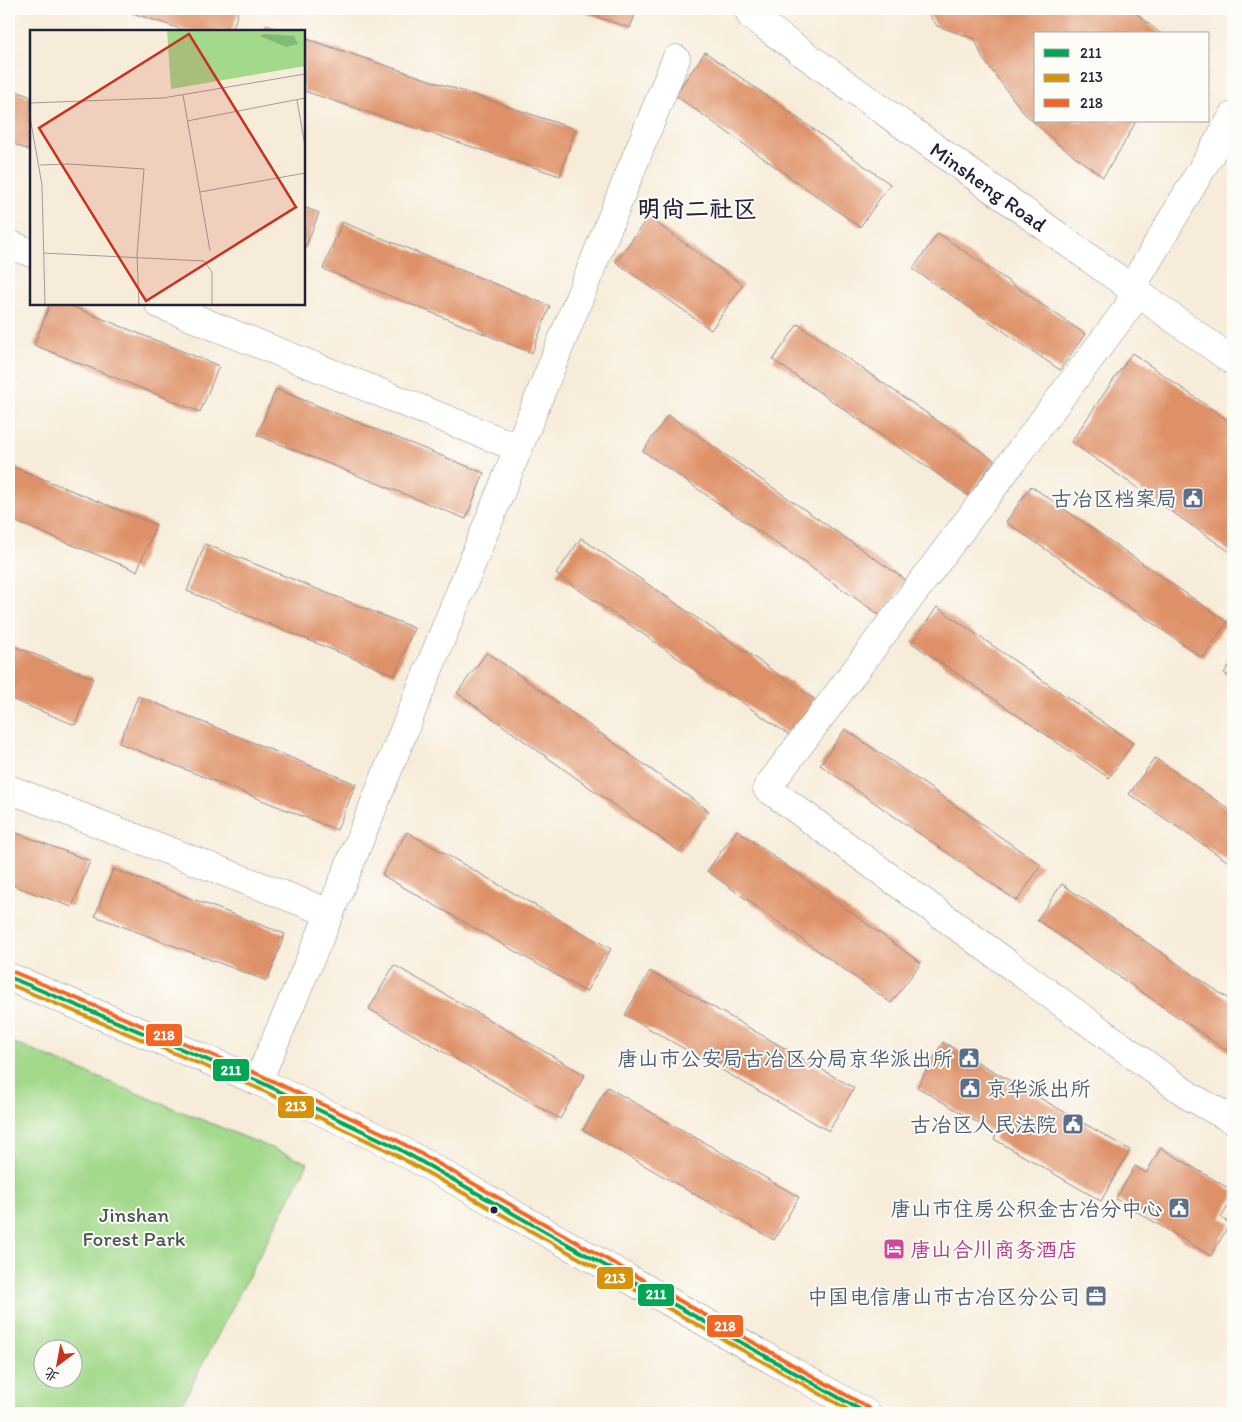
<svg xmlns="http://www.w3.org/2000/svg" width="1242" height="1422" font-family="Itim,'LXGW WenKai TC',sans-serif">
<style>
.green{fill:#a2d98b;stroke:#627e63;fill-rule:evenodd}
.building{fill:#de9168}
.lines{fill:none;stroke-linecap:round;stroke-linejoin:round}
.minor-casing{stroke:#8c878a;stroke-width:29}
.tertiary-casing{stroke:#8c878a;stroke-width:29}
.secondary-casing{stroke:#8c878a;stroke-width:29}
.minor{stroke:#fff;stroke-width:28}
.tertiary{stroke:#fff;stroke-width:28}
.secondary{stroke:#fff;stroke-width:28}
.bus-1-casing{stroke:#fdfcf7;stroke-width:8}
.bus-2-casing{stroke:#fdfcf7;stroke-width:8}
.bus-3-casing{stroke:#fdfcf7;stroke-width:8}
.bus-1{stroke:#00a651;stroke-width:4}
.bus-2{stroke:#d79209;stroke-width:4}
.bus-3{stroke:#f26522;stroke-width:4}
.bus-dot{fill:#22223b;stroke:#fdfcf7;stroke-width:2}
.labels{text-anchor:middle;dominant-baseline:central;stroke-width:4;stroke-linejoin:round;paint-order:stroke}
.street-label{font-size:21px;fill:#22223b;stroke:#fdfcf7}
.service-label{font-size:21px;fill:#4e5e75;stroke:#fdfcf7;text-anchor:end}
.park-label{font-size:21px;fill:#485953;stroke:#fdfcf7}
.hotel-label{font-size:21px;fill:#b23c85;stroke:#fdfcf7;text-anchor:start}
.quarter-label{font-size:24px;font-weight:bold;fill:#22223b;stroke:#fdfcf7}
.inset-road{fill:none;stroke:#a29b9a;stroke-width:1}
.view{fill:#c8321e;fill-opacity:0.15;stroke:#c8321e;stroke-width:2.5}
.inset-edge{fill:none;stroke:#22223b;stroke-width:2.5}
.line-badge{stroke:#fdfcf7;stroke-width:2}
.badge-label{font-size:14px;text-anchor:middle;font-weight:bold;fill:#fff}
</style>
<rect width="100%" height="100%" fill="#fdfcf7"/>
<filter id="ink" filterUnits="userSpaceOnUse"><feTurbulence type="fractalNoise" baseFrequency=".02" numOctaves="2"/><feDisplacementMap in="SourceGraphic" scale="10" xChannelSelector="R" yChannelSelector="G"/><feConvolveMatrix kernelMatrix="1 2 1 2 8 2 1 2 1" color-interpolation-filters="sRGB"/></filter>
<filter id="wash" filterUnits="userSpaceOnUse"><feTurbulence type="fractalNoise" baseFrequency=".0096" numOctaves="4" result="noise"/><feDisplacementMap in="SourceGraphic" scale="20" xChannelSelector="R" yChannelSelector="G"/><feGaussianBlur stdDeviation="1.12" result="paint"/><feColorMatrix in="noise" values="0 0 0 0 0 0 0 0 0 0 0 0 0 0 0 0 0 1.4 0 .05"/><feComposite in="paint" operator="in"/></filter>
<g filter="url(#wash)">
<rect width="100%" height="100%" fill="#f7ecd9"/>
<path class="green" d="M9,1041L308,1163L177,1413H9ZM42,1350H72V1380H42Z"/>
<g id="blocks">
<g class="building">
<path d="M120,9H239L232,31H187Z"/>
<path d="M573,9H637L630,28Z"/>
<path d="M925,9H1131L1161,34H1036V121H1136L1122,147L1103,177L1058,144L1024,113L983,59L975,39L937,26Z"/>
<path d="M266,25L282,31H264Z"/>
<path d="M304,38L575,129L560,176L304,91Z"/>
<path d="M705,52L890,184L860,227L675,95Z"/>
<path d="M9,88L31,97V151L9,142Z"/>
<path d="M304,207L319,213L304,251Z"/>
<path d="M648,217L743,285L711,330L616,262Z"/>
<path d="M342,222L550,306L532,353L323,269Z"/>
<path d="M938,233L1085,334L1060,370L913,269Z"/>
<path d="M50,304H66L219,366L200,412L34,345Z"/>
<path d="M798,324L994,460L969,496L773,360Z"/>
<path d="M1132,353L1233,424V554L1071,442Z"/>
<path d="M276,389L484,473L466,519L257,435Z"/>
<path d="M668,415L906,580L881,616L643,451Z"/>
<path d="M9,465L156,525L137,571L9,519Z"/>
<path d="M1031,486L1227,622L1203,658L1006,522Z"/>
<path d="M581,538L820,703L795,739L556,574Z"/>
<path d="M205,544L414,628L395,675L187,591Z"/>
<path d="M937,607L1133,743L1109,778L912,643Z"/>
<path d="M9,644L93,678L75,725L9,698Z"/>
<path d="M487,652L709,811L680,852L457,693Z"/>
<path d="M1233,660V680L1224,673Z"/>
<path d="M138,696L356,784L337,830L119,743Z"/>
<path d="M845,729L1041,865L1017,901L820,765Z"/>
<path d="M1155,758L1233,812V865L1129,794Z"/>
<path d="M9,830L90,861L72,907L9,884Z"/>
<path d="M737,830L921,963L891,1003L707,871Z"/>
<path d="M407,832L611,949L586,992L382,875Z"/>
<path d="M113,869L285,934L267,981L95,916Z"/>
<path d="M1062,884L1233,1002V1055L1037,920Z"/>
<path d="M394,965L585,1075L560,1119L369,1009Z"/>
<path d="M650,971L854,1088L829,1131L625,1015Z"/>
<path d="M943,1042L1130,1150L1101,1201L994,1139L997,1134L917,1087Z"/>
<path d="M607,1087L799,1197L774,1240L583,1130Z"/>
<path d="M1161,1148L1233,1191V1197L1221,1218L1230,1223L1211,1256L1116,1199L1135,1166L1146,1173Z"/>
</g>
</g>
</g>
<g filter="url(#ink)">
<use href="#blocks" fill-opacity="0" stroke="#8c878a" stroke-width="1"/>
<g class="lines">
<g class="minor-casing">
<g id="minor">
<path d="M9,244L31,253"/>
<path d="M1131,289L1130,305L767,788L1191,1097L1233,1120"/>
<path d="M159,304L518,448"/>
<path d="M9,789L330,913"/>
<path d="M258,1081L330,913L676,59"/>
</g>
</g>
<g class="tertiary-casing">
<g id="tertiary">
<path id="s1" d="M748,9L751,16L1233,361"/>
<path d="M1131,289L1233,116"/>
</g>
</g>
<g class="secondary-casing">
<path id="secondary" d="M9,977L258,1081L390,1144L866,1413"/>
</g>
<use href="#minor" class="minor"/>
<use href="#tertiary" class="tertiary"/>
<use href="#secondary" class="secondary"/>
<g class="bus-1-casing">
<path id="bus-1" d="M9,977L258,1081L390,1144L866,1413"/>
</g>
<g class="bus-2-casing">
<path id="bus-2" d="M9,984L255,1087L387,1150L854,1413"/>
</g>
<g class="bus-3-casing">
<path id="bus-3" d="M11,971L260,1075L393,1138L869,1408"/>
</g>
<use href="#bus-1" class="bus-1"/>
<use href="#bus-2" class="bus-2"/>
<use href="#bus-3" class="bus-3"/>
</g>
</g>
<defs>
<g id="civic-square" transform="scale(1.125)"><rect x="-9" y="-9" width="18" height="18" rx="4" fill="#5c6f8a" stroke="#fdfcf7"/><path d="M-.6-6.5H3V-4.5H.6V-3L4-1V1h2V6H-6V1h2V-1L-.6-3ZM-1.2 2.5V6h2.4V2.5Z" fill="#fff"/></g>
<g id="hotel-square" transform="scale(1.125)"><rect x="-9" y="-9" width="18" height="18" rx="4" fill="#d1479c" stroke="#fdfcf7"/><path d="M-6-4.5h1.5V1H6V5H4.5V3h-9V5H-6ZM-4 0a1.8 1.8 0 1 1 3.6 0ZM.5 0V-2.5h3Q6-2.5 6 0Z" fill="#fff"/></g>
<g id="office-square" transform="scale(1.125)"><rect x="-9" y="-9" width="18" height="18" rx="4" fill="#5c6f8a" stroke="#fdfcf7"/><path d="M-6-3h4V-5.5h4V-3h4V5H-6ZM-1-4.5V-3h2v-1.5ZM-6 0V1H6V0Z" fill="#fff"/></g>
</defs>
<g fill-rule="evenodd">
<use href="#civic-square" x="1193" y="498"/>
<use href="#civic-square" x="969" y="1058"/>
<use href="#civic-square" x="970" y="1088"/>
<use href="#civic-square" x="1073" y="1124"/>
<use href="#civic-square" x="1179" y="1208"/>
<use href="#hotel-square" x="894" y="1249"/>
<use href="#office-square" x="1096" y="1296"/>
</g>
<circle class="bus-dot" cx="494" cy="1210" r="4.5"/>
<g class="labels">
<g class="street-label">
<text stroke="none"><textPath href="#s1" startOffset="300">Minsheng Road</textPath></text>
</g>
<g class="service-label">
<text x="1177" y="498">古冶区档案局</text>
<text x="953" y="1058">唐山市公安局古冶区分局京华派出所</text>
<text x="986" y="1088" text-anchor="start">京华派出所</text>
<text x="1057" y="1124">古冶区人民法院</text>
<text x="1163" y="1208">唐山市住房公积金古冶分中心</text>
<text x="1080" y="1296">中国电信唐山市古冶区分公司</text>
</g>
<g class="park-label">
<text x="134" y="1214">Jinshan<tspan x="134" dy="24">Forest Park</tspan></text>
</g>
<g class="hotel-label">
<text x="910" y="1249">唐山合川商务酒店</text>
</g>
<g class="quarter-label">
<text x="697" y="208">明尚二社区</text>
</g>
</g>
<g transform="translate(30 30)">
<rect width="275" height="275" fill="#f7ecd9"/>
<path d="M137,0H275V36L141,59Z" fill="#a2d98b"/>
<path d="M234,4L264,6L268,14L256,17L230,6Z" fill="#81b977"/>
<path class="inset-road" d="M153,65L180,221M267,70L275,116M0,73L133,68L275,44M0,87L12,155L15,275M157,91L275,68M10,135L39,134L114,139L107,225L109,275M170,162L275,143M13,223L174,231L182,242V275"/>
<path class="view" d="M159,4L266,177L116,271L9,98Z"/>
<rect width="275" height="275" class="inset-edge"/>
</g>
<g class="line-badge">
<rect x="145" y="1023" width="38" height="24" rx="5" fill="#f26522"/>
<rect x="212" y="1058" width="38" height="24" rx="5" fill="#00a651"/>
<rect x="277" y="1095" width="38" height="24" rx="5" fill="#d79209"/>
<rect x="596" y="1266" width="38" height="24" rx="5" fill="#d79209"/>
<rect x="637" y="1283" width="38" height="24" rx="5" fill="#00a651"/>
<rect x="706" y="1314" width="38" height="24" rx="5" fill="#f26522"/>
</g>
<g class="badge-label">
<text x="164" y="1040">218</text>
<text x="231" y="1075">211</text>
<text x="296" y="1111">213</text>
<text x="615" y="1283">213</text>
<text x="656" y="1299">211</text>
<text x="725" y="1331">218</text>
</g>
<rect width="1242" height="1422" fill="none" stroke="#fdfcf7" stroke-width="30"/>
<rect x="1034" y="32" width="175" height="90" fill="#fdfcf7" stroke="#a5a5ac"/>
<rect x="1044" y="49" width="25" height="8" fill="#00a651" stroke="#a5a5ac"/>
<text x="1080" y="58" font-size="15" fill="#22223b">211</text>
<rect x="1044" y="74" width="25" height="8" fill="#d79209" stroke="#a5a5ac"/>
<text x="1080" y="82" font-size="15" fill="#22223b">213</text>
<rect x="1044" y="99" width="25" height="8" fill="#f26522" stroke="#a5a5ac"/>
<text x="1080" y="108" font-size="15" fill="#22223b">218</text>
<g transform="translate(58 1364) rotate(212)"><circle r="24" fill="#fdfcf7" stroke="#a5a5ac"/>
<path d="M0-4L9 19L0 12L-9 19Z" fill="#c8321e"/>
<text y="-8" font-size="14" font-weight="bold" text-anchor="middle" fill="#22223b">北</text>
</g>
</svg>
